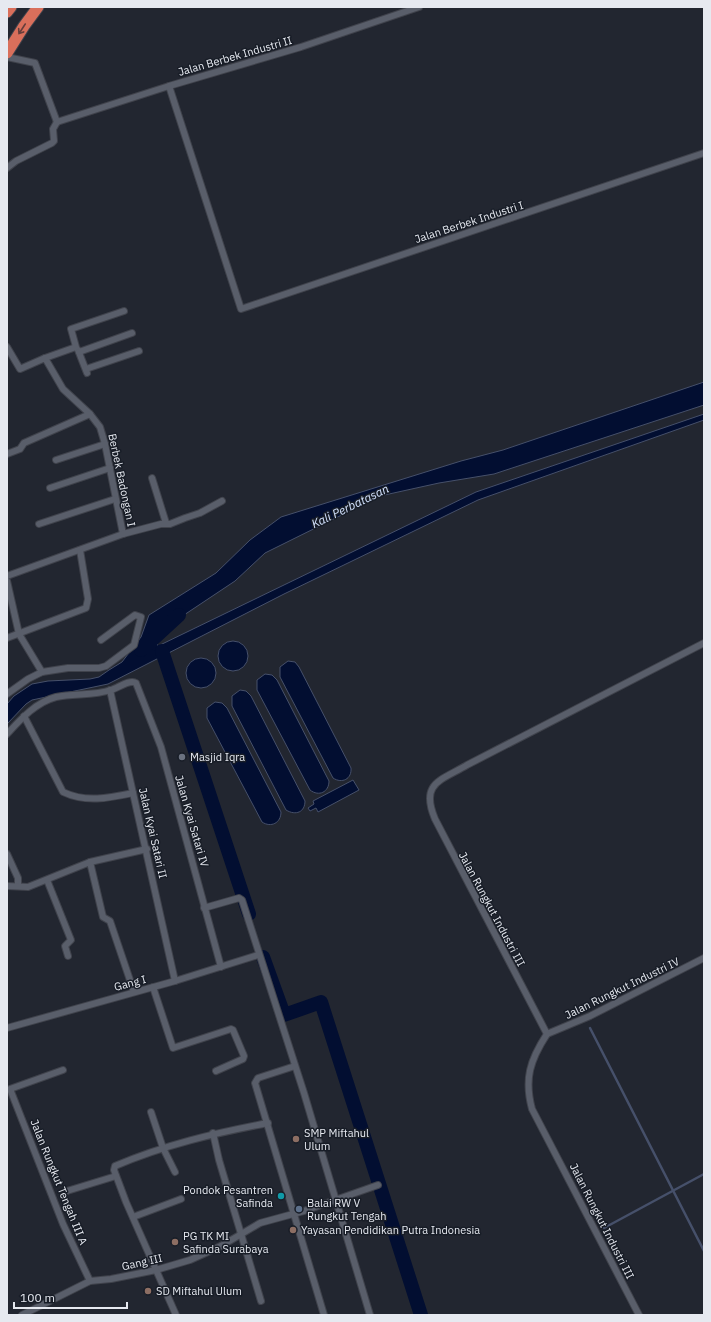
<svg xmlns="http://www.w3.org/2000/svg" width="711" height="1322" font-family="'IBM Plex Sans',sans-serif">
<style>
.water{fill:#020e31;stroke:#46506a}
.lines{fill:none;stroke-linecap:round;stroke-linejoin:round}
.stream{stroke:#46506a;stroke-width:2.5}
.river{stroke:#020e31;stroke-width:14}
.minor-casing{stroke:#40434c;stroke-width:8}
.motorway-casing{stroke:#40434c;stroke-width:13}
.minor{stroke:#595e6a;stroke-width:6}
.motorway{stroke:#d96f5b;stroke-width:11}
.oneway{stroke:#653e3c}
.worship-dot{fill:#6b7280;stroke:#181d27;stroke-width:1.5}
.education-dot{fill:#8d6e63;stroke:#181d27;stroke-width:1.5}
.culture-dot{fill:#0f9aa8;stroke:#181d27;stroke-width:1.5}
.service-dot{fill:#5c6f8a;stroke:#181d27;stroke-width:1.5}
.labels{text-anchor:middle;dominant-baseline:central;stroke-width:3;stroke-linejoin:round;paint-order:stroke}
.street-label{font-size:11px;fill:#e6e9f0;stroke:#181d27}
.poi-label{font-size:11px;fill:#e6e9f0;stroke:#181d27;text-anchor:start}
.water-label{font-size:12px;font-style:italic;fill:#d3e2fe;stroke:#181d27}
</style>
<rect width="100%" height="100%" fill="#222630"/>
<g class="water">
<path d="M704,382V405L494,474L439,483L380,496L265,553L235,581L154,635L158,646L476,492L704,414V420L478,500L284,594L108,684L32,700L26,704L7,724V704L14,696L32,684L48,681L90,679L99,677L109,670L122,662L141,637L149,615L216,573L250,540L281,517L461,461L503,450Z"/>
<circle cx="233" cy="656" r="15"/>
<circle cx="201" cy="673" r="15"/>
<path d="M288,661L295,662L299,667L351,768C352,779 342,784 333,778L280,677V667Z"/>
<path d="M265,674L272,675L277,680L329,781C329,792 319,797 310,790L257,690V680Z"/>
<path d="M240,690L246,691L251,696L305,801C305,812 296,816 286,810L232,706V696Z"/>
<path d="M215,702L222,703L227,708L281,812C281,823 271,828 262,822L207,718V708Z"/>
<path d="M353,780L359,790L318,812L316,808L310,811L308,808L314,804L313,801Z"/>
</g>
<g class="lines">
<g class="stream">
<path d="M590,1028L704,1251"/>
<path d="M604,1228L704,1174"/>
</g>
<g class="river">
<path d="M141,650L179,615"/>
<path d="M162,651L249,914"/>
<path d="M263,957L284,1015L321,1002L421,1315"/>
</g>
<g class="minor-casing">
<g id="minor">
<path d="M7,57L35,63L57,122"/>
<path d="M169,86L241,309L704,153"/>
<path d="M57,122L169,86L301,47L419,7"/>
<path d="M7,168L16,161L52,143L54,141L53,129L57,122"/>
<path d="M7,347L20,369L45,358L63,389L90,414L100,427L105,444L123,534"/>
<path d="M78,350L87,373"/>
<path d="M79,352L132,333"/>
<path d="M45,358L76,347L71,329L124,311"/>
<path d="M86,369L139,351"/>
<path d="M7,454L20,449L24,443L90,414"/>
<path d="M56,460L105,444"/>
<path d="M152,478L166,523"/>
<path d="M50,488L110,468"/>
<path d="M39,524L115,499"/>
<path d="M7,576L123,534L161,524H170L185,518L200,513L222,501"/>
<path d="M7,581L19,634L42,672"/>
<path d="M7,638L86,608L88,599L80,550"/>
<path d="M110,690L175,981"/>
<path d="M7,694L28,679L42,672L68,668H99L106,666L134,645L141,617L135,615L101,640"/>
<path d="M24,716L63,792C86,803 109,798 133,793"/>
<path d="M7,734C20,720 36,702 56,697C74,693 93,696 111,690C118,688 130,679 136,683L161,747L221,967"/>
<path d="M7,854L18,878V885"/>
<path d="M90,862L103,917L110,921L134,992"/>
<path d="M47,880L71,940L65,946L68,956"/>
<path d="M7,886L28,887L90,862L147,849"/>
<path d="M204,908L239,898L242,900L304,1093L370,1315"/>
<path d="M153,987L173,1048L231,1029L233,1030L244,1056L243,1059L216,1071"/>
<path d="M7,1028L175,981L258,955"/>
<path d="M547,1034L590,1016L704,958"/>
<path d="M295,1066L258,1078L255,1083L324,1315"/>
<path d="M63,1070L10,1089L63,1224L90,1281"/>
<path d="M151,1112L163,1148L175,1172"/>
<path d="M213,1133L219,1160L261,1301"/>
<path d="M67,1191L116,1176"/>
<path d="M133,1217L181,1199"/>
<path d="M22,1315L90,1281L111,1279L156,1270L190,1260L221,1246L260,1223L304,1211L378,1185"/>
<path d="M176,1315L126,1202L114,1170L115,1166C164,1145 215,1133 268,1123"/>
<path d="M639,1315L532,1109C524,1079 530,1060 547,1034L435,819C420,783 440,781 467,765L704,643"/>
</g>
</g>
<g class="motorway-casing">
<g id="motorway">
<path d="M7,12L11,7"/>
<path d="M7,53L24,26L38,7"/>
</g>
</g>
<use href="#minor" class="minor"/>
<use href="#motorway" class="motorway"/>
</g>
<defs><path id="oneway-shaft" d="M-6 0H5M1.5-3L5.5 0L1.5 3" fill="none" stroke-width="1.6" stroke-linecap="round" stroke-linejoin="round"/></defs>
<use class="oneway" href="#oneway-shaft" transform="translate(22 29) rotate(123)"/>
<circle class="worship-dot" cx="182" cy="757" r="4"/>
<g class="education-dot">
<circle cx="296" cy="1139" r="4"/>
<circle cx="293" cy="1230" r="4"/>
<circle cx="175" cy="1242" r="4"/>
<circle cx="148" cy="1291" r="4"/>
</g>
<circle class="culture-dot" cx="281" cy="1196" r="4"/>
<circle class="service-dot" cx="299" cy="1209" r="4"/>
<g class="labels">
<g class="street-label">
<text transform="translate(235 56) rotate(-16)">Jalan Berbek Industri II</text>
<text transform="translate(469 222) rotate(-18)">Jalan Berbek Industri I</text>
<text transform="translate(122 480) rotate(78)">Berbek Badongan I</text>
<text transform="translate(192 821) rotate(74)">Jalan Kyai Satari IV</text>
<text transform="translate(153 833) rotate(77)">Jalan Kyai Satari II</text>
<text transform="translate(492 909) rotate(62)">Jalan Rungkut Industri III</text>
<text transform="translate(130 983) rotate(-15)">Gang I</text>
<text transform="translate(622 988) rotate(-26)">Jalan Rungkut Industri IV</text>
<text transform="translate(59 1182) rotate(68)">Jalan Rungkut Tengah III A</text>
<text transform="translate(602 1221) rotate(63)">Jalan Rungkut Industri III</text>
<text transform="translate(142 1262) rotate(-13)">Gang III</text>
</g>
<g class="poi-label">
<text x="190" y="757">Masjid Iqra</text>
<text x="304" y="1133">SMP Miftahul<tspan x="304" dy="13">Ulum</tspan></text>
<text x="273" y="1190" text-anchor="end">Pondok Pesantren<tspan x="273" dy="13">Safinda</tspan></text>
<text x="307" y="1203">Balai RW V<tspan x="307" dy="13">Rungkut Tengah</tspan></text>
<text x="301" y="1230">Yayasan Pendidikan Putra Indonesia</text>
<text x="183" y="1236">PG TK MI<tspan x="183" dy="13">Safinda Surabaya</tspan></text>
<text x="156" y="1291">SD Miftahul Ulum</text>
</g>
<g class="water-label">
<text transform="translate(350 506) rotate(-26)">Kali Perbatasan</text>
</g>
</g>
<rect width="711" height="1322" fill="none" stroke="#e6e9f0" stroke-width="16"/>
<path d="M14 1302v6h113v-6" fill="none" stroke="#e6e9f0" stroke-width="2"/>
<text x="20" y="1302" font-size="12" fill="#e6e9f0" stroke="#181d27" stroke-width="3" paint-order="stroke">100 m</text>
</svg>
